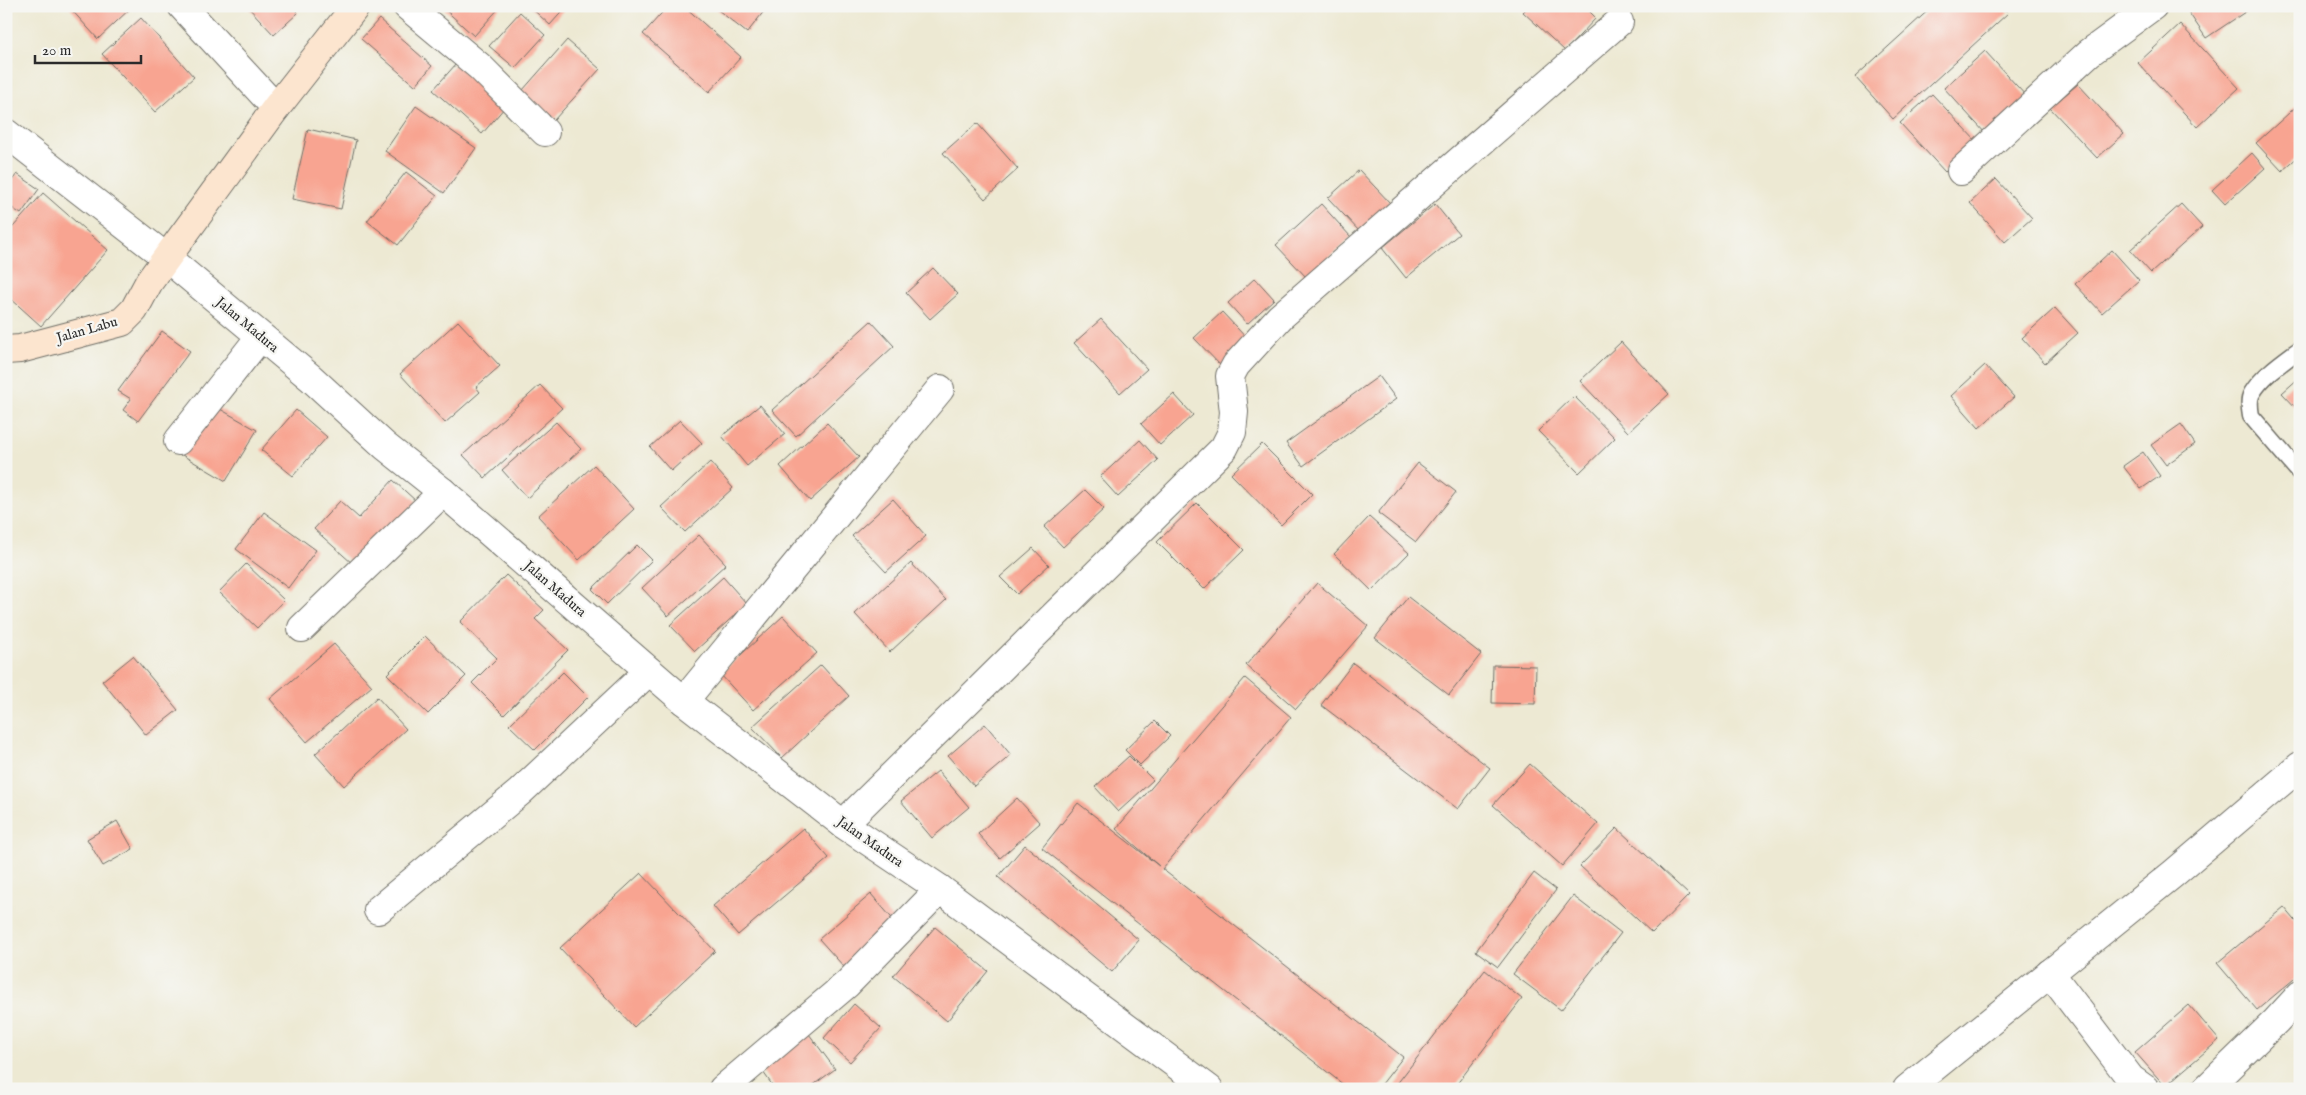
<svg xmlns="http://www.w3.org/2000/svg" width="2306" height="1095" font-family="'IM FELL English',serif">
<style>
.building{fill:#f8a491}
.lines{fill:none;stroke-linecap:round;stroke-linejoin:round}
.lane-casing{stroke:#6f6e66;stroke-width:19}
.street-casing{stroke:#6f6e66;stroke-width:30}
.secondary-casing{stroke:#6f6e66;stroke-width:30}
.lane{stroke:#fff;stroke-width:16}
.street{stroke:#fff;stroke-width:28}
.secondary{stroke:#fce5cf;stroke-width:28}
.labels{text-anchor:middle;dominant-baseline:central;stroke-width:4.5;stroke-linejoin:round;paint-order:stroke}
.street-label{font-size:14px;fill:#2b2b2b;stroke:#f6f6f2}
</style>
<rect width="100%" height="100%" fill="#f6f6f2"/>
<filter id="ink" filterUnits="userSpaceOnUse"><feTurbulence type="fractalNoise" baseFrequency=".02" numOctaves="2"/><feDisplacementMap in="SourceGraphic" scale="10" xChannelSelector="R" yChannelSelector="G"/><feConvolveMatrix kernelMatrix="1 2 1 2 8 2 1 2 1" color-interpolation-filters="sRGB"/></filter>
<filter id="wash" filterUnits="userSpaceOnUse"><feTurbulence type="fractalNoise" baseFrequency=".0096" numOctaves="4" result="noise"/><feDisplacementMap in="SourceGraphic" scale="20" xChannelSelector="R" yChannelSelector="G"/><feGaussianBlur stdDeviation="1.12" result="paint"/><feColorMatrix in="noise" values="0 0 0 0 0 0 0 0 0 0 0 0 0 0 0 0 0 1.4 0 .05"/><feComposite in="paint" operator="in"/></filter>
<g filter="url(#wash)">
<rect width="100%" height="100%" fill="#ede9d3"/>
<g id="blocks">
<g class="building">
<path d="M68,6H133L98,39Z"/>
<path d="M247,6H292L298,13L274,35Z"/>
<path d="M441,6H501L474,36Z"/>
<path d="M529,6H567L550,25Z"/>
<path d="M668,6H684L741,57L709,92L643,34Z"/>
<path d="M713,6H768L747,33Z"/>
<path d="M1529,6H1584L1596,18L1565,51L1523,12Z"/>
<path d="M1933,6H2002L2008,13L1893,119L1855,77Z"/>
<path d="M2192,6H2250L2251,8L2206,38L2187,10Z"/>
<path d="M520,12L545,35L515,68L489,46Z"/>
<path d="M141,18L194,77L155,112L102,54Z"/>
<path d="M379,19L432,66L415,86L361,39Z"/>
<path d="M2180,24L2239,88L2197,127L2138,63Z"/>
<path d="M567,40L600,69L554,120L522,91Z"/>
<path d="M1985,51L2027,97L1986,134L1944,88Z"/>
<path d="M456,64L505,107L482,134L433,90Z"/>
<path d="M2078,84L2124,134L2097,158L2050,108Z"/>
<path d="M1932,94L1977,142L1945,172L1900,123Z"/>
<path d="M2300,103V155L2282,171L2256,143Z"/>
<path d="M416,106L476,148L444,193L385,151Z"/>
<path d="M977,123L1018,169L985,199L943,153Z"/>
<path d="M308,129L356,140L341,209L292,199Z"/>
<path d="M2252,153L2265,168L2225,204L2212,190Z"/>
<path d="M1359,170L1391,204L1360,232L1328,198Z"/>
<path d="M406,172L437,196L398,245L367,221Z"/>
<path d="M17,174L39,189L21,214L6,204V188Z"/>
<path d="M1996,179L2032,218L2005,242L1970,203Z"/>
<path d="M43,193L108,250L41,326L9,297L6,300V235Z"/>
<path d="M1321,204L1351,237L1307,278L1276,245Z"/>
<path d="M1435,204L1459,234L1406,278L1382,248Z"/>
<path d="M2181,204L2202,227L2151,273L2130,250Z"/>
<path d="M2112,250L2139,280L2102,313L2075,284Z"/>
<path d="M933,268L958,294L930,319L906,293Z"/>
<path d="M1255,278L1274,299L1247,324L1228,303Z"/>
<path d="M2055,308L2078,333L2045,363L2022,338Z"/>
<path d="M1222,312L1251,343L1223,368L1194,338Z"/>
<path d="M1101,319L1147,369L1120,393L1074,343Z"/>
<path d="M458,321L500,366L476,387L480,392L445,423L400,374Z"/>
<path d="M871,321L894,346L796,436L772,410Z"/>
<path d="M162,331L190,351L138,421L123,410L131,399L118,391Z"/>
<path d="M1621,342L1669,394L1628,432L1580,381Z"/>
<path d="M1985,365L2014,397L1979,428L1951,396Z"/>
<path d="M1379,376L1396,399L1303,466L1286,443Z"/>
<path d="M2300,377V412L2282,393Z"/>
<path d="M540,385L562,408L485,478L463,455Z"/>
<path d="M1174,394L1193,415L1160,445L1141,424Z"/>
<path d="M1574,396L1615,438L1579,473L1538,431Z"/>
<path d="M213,405L257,430L226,481L182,455Z"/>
<path d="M760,405L785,434L747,466L722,436Z"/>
<path d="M296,410L327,437L293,476L261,450Z"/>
<path d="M680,420L702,443L671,471L650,447Z"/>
<path d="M556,422L581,449L527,498L502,470Z"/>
<path d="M827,423L859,457L810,501L780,466Z"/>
<path d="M2181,424L2195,444L2166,465L2151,445Z"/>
<path d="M1140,440L1158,460L1118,497L1100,477Z"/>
<path d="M1262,444L1312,494L1281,525L1231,474Z"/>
<path d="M2143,452L2160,476L2141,489L2123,466Z"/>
<path d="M710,462L733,488L685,532L661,507Z"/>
<path d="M1418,463L1456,492L1416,542L1378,513Z"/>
<path d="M594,465L634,509L579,560L538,516Z"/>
<path d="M393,480L417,502L353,564L314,529L340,501L359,518Z"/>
<path d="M1085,490L1104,509L1063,547L1044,527Z"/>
<path d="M893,499L926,536L886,572L852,536Z"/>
<path d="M1197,503L1244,550L1204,589L1157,542Z"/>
<path d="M264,512L316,550L288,588L236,549Z"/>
<path d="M1369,517L1409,553L1372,591L1334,554Z"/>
<path d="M699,535L726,564L668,616L642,588Z"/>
<path d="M637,545L652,560L607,604L592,589Z"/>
<path d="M1033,548L1049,565L1017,594L1000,577Z"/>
<path d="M911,563L946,600L890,652L855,614Z"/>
<path d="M246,564L284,600L257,628L219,592Z"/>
<path d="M506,575L544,610L535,619L568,650L504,715L472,683L497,658L460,622Z"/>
<path d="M723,577L747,604L695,651L670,625Z"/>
<path d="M1317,583L1368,626L1296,709L1246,665Z"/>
<path d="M1408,597L1481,654L1449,695L1375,638Z"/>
<path d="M783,616L817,653L753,710L720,674Z"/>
<path d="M425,636L466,676L428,714L387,674Z"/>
<path d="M334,644L372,686L307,742L270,699Z"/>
<path d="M133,656L178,710L146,735L102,681Z"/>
<path d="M1353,663L1490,768L1458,809L1321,705Z"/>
<path d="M821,665L849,696L782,758L752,727Z"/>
<path d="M1493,665L1536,666L1535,704L1492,703Z"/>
<path d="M563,672L588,697L535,750L509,725Z"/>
<path d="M1245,678L1291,717L1162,869L1403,1057L1378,1089H1349L1042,848L1078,803L1159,866L1116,829Z"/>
<path d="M377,697L406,729L344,786L315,754Z"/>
<path d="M1155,721L1170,736L1140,765L1125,750Z"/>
<path d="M985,724L1011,755L974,786L948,756Z"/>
<path d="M1129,756L1153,780L1118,812L1095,787Z"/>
<path d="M1530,764L1598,824L1562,866L1493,805Z"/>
<path d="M938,771L969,807L932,838L901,801Z"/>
<path d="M1017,798L1040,823L1000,858L978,834Z"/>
<path d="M117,821L133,849L103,866L87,839Z"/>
<path d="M803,828L829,858L738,935L713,906Z"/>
<path d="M1617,828L1689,895L1652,933L1580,866Z"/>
<path d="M1025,845L1139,940L1112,972L998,877Z"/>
<path d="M641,873L715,951L634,1027L560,948Z"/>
<path d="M1534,873L1556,890L1498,967L1476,951Z"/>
<path d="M871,894L897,924L845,968L819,939Z"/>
<path d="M1573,896L1621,933L1561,1010L1513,974Z"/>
<path d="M2284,907L2300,926V974L2257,1010L2217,963Z"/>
<path d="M935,927L988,971L947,1021L893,976Z"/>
<path d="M1485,970L1522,999L1453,1089H1393Z"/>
<path d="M854,1004L881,1028L850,1062L824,1038Z"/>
<path d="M2189,1005L2219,1040L2165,1086L2135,1052Z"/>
<path d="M809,1034L835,1069L808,1089H775L761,1069Z"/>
</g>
</g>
</g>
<g filter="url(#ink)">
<use href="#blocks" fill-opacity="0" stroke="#6f6e66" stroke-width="1"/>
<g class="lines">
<g class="lane-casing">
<path id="lane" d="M2300,349C2284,361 2263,375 2252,393C2248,400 2250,409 2251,416L2300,473"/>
</g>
<g class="street-casing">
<g id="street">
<path d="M182,6L276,108"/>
<path d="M407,6L480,67L545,132"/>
<path d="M6,133L167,258L311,378L385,446L443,492L684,701L843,824L940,889L1209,1089"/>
<path d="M1961,171L2089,53L2153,6"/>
<path d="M178,441L260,337"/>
<path d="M302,628L443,492"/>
<path d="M684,701L940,389"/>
<path d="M843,824L1224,448L1232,432L1234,412L1230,376L1236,365L1280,317L1619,22"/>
<path d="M378,910L520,792L649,671"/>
<path d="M2050,973L2131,1079L2145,1089"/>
<path d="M723,1089L847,984L940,889"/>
<path d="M1907,1089L2173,874L2300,766"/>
<path d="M2206,1089L2276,1021L2300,995"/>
</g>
</g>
<g class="secondary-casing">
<path id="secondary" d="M6,350L20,349L122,322L134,310L149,282L276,108L356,6"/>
</g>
<use href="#lane" class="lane"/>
<use href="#street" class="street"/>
<use href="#secondary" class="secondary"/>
</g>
</g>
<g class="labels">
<g class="street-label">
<text transform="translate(247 325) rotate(40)">Jalan Madura</text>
<text transform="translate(87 330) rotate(-16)">Jalan Labu</text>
<text transform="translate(555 589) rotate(41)">Jalan Madura</text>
<text transform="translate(870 842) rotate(35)">Jalan Madura</text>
</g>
</g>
<rect width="2306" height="1095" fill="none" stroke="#f6f6f2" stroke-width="25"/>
<path d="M35 55v8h106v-8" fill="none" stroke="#2b2b2b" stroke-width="2.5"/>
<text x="42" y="55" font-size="15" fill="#2b2b2b" stroke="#f6f6f2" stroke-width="4" paint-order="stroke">20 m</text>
</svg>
